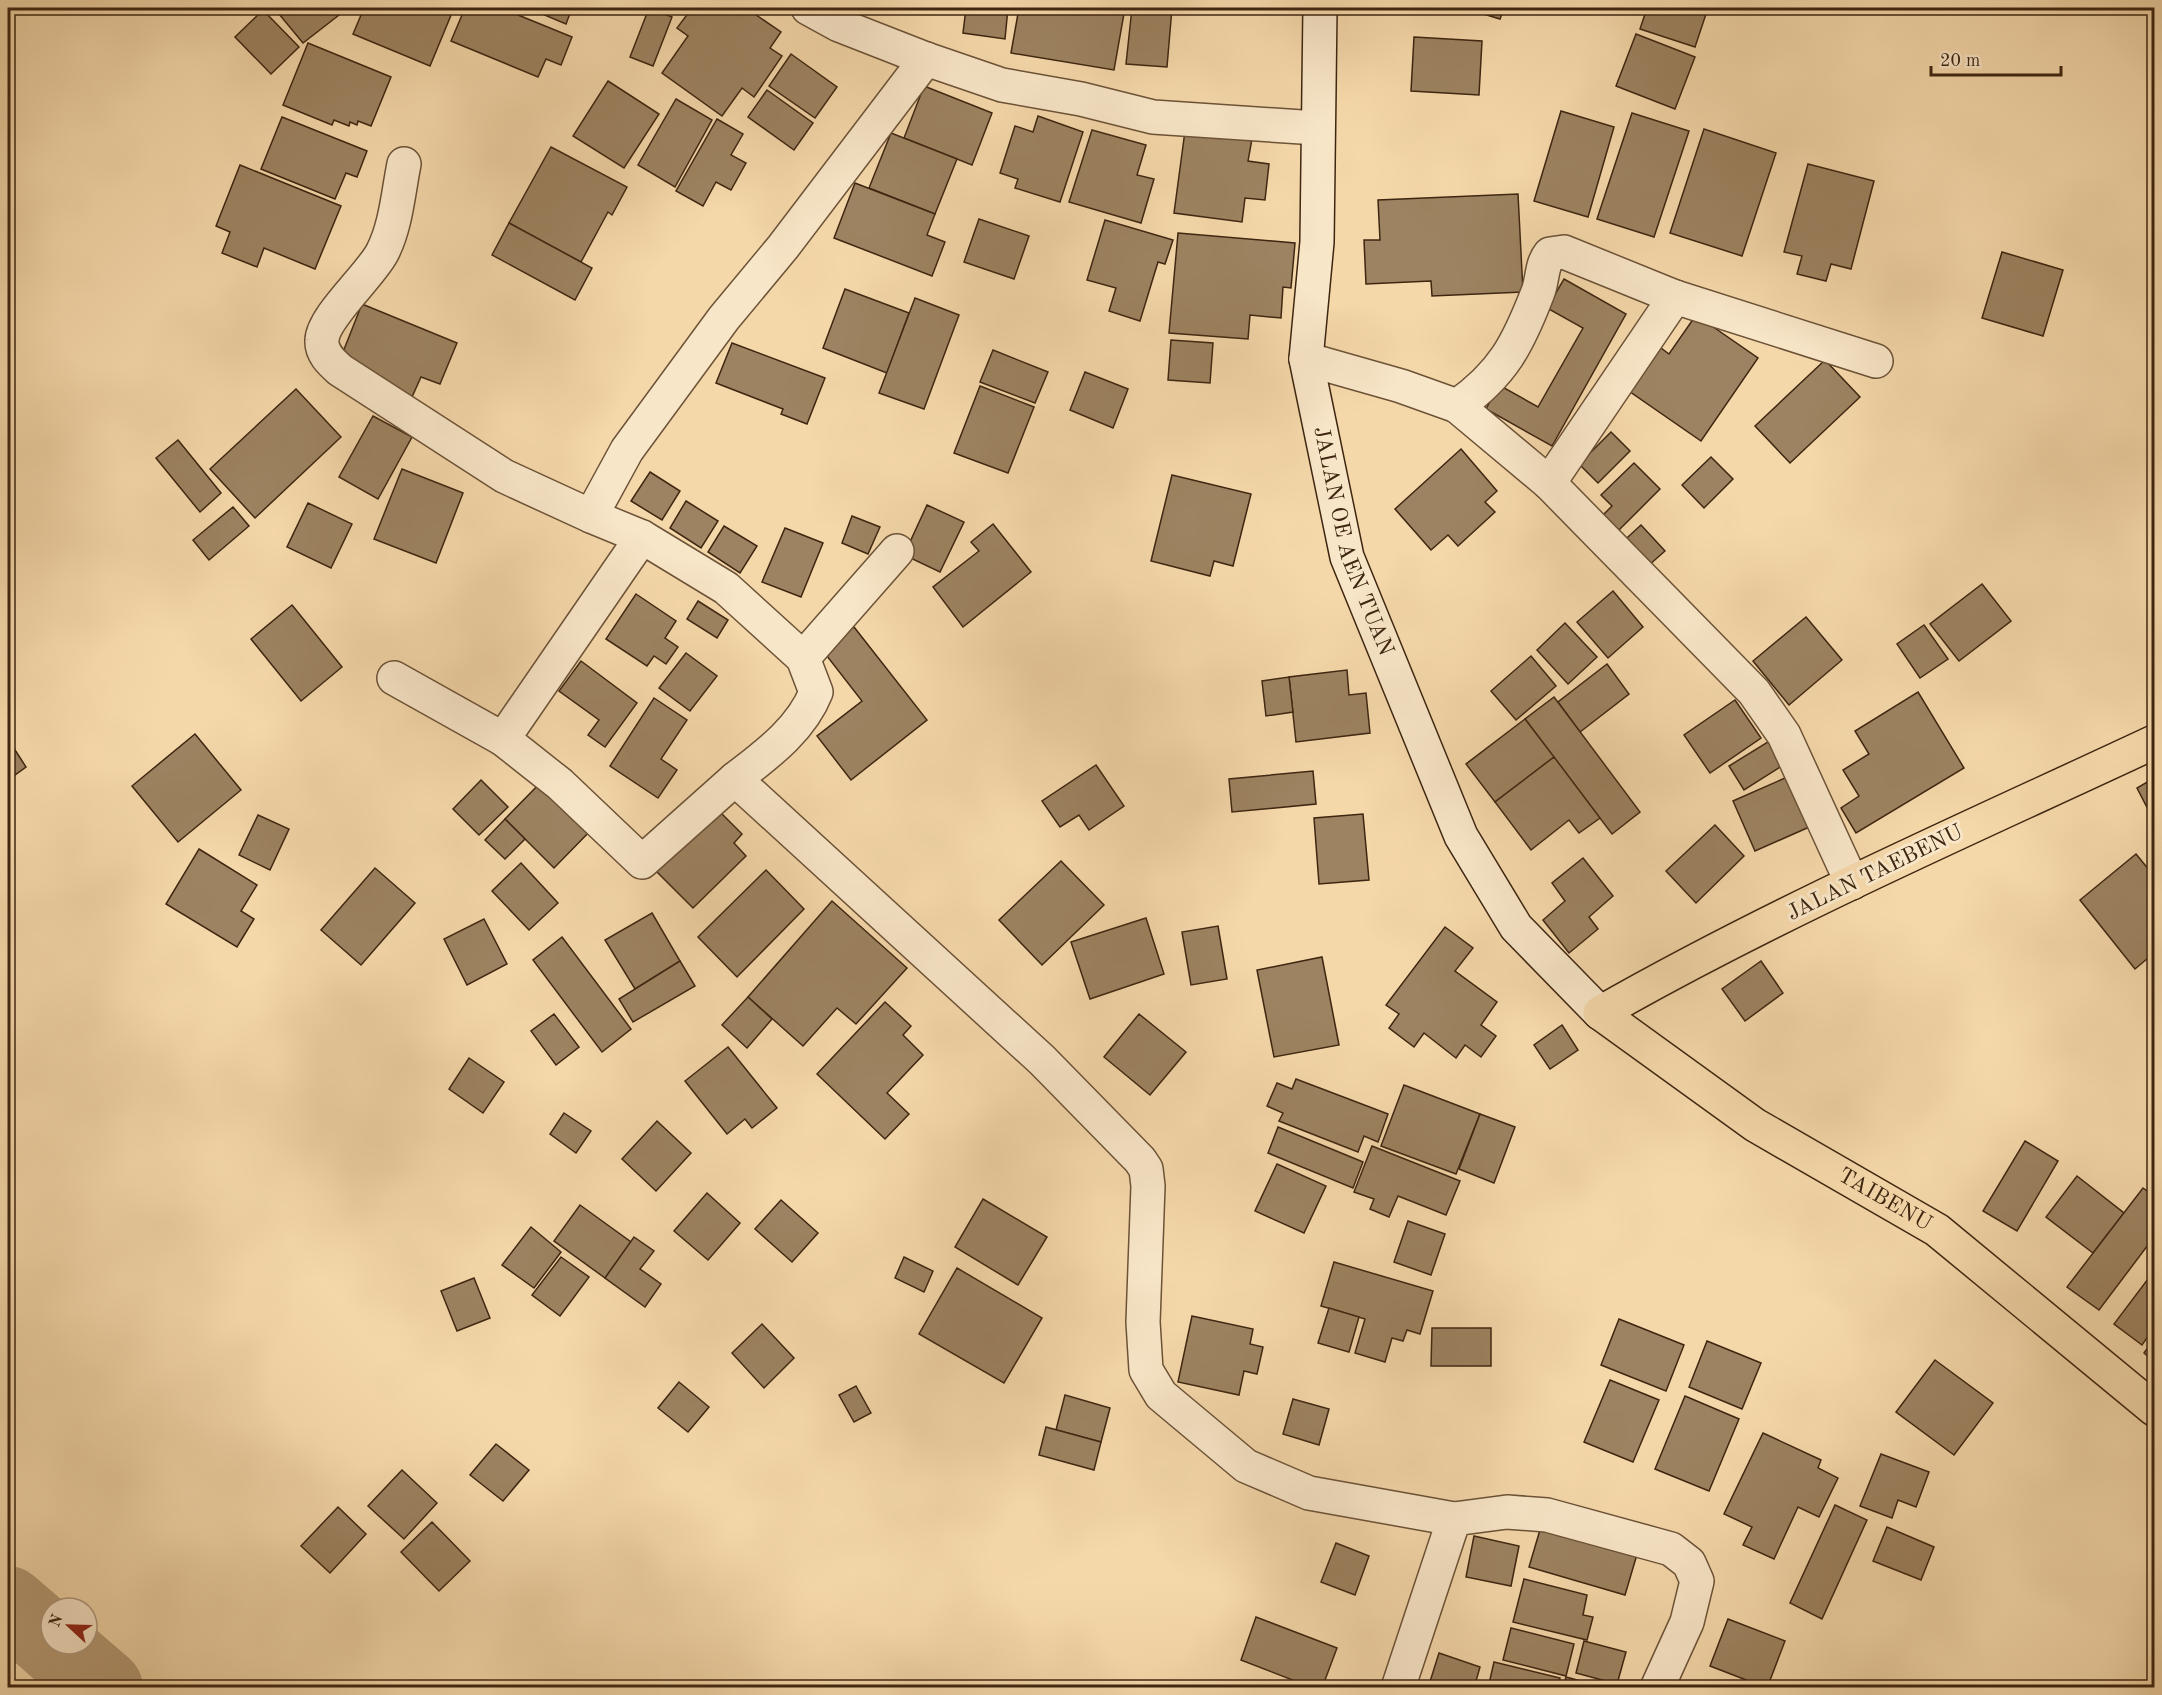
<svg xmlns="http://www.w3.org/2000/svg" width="2162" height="1695" font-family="'Old Standard TT',serif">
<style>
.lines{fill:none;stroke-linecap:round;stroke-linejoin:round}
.river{stroke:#b79b76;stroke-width:78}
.building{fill:#9d8361;stroke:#3e2611;stroke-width:1.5}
.street-casing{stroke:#6c5237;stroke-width:36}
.secondary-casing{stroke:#3e2611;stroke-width:36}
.primary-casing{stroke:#3e2611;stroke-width:36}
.street{stroke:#f8e6c8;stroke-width:33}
.secondary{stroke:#f8e6c8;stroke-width:33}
.primary{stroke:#f5d8aa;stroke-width:33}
.labels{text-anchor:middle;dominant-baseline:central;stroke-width:6;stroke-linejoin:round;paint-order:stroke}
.street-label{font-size:22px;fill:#3e2611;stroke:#f8e6c8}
</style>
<rect width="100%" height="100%" fill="#f5d8aa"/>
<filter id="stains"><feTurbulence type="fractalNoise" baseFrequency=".00333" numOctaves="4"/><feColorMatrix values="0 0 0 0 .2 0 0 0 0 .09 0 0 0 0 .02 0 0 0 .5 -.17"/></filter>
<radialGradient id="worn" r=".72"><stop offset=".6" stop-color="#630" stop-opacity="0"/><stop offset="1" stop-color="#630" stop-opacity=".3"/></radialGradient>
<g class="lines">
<g class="river">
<path d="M8,1605L51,1642"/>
<path d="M53,1644L104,1688"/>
</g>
</g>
<g class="building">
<path d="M274,8H348L303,43Z"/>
<path d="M364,8H454L430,66L353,34Z"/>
<path d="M465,8H501L572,37L561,65L546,59L538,77L451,41Z"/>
<path d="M537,8H572L566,24L535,11Z"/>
<path d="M649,8L672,17L653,66L630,57Z"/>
<path d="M692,8H746L781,32L770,48L782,56L754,97L742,88L722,116L662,73L688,36L677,28Z"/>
<path d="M966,8H1008L1005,39L963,33Z"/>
<path d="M1019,8H1125L1114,70L1011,53Z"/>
<path d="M1132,8H1172L1167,67L1126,64Z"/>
<path d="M1464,8H1504L1500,19Z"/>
<path d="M1647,8H1708L1695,47L1640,29Z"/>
<path d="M263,10L299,47L271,74L235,37Z"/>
<path d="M1636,34L1695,57L1675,109L1616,86Z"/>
<path d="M1414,37L1482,41L1479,95L1411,91Z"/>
<path d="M308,43L391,77L371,126L358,121L357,125L350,122L349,126L334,120L332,125L283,105Z"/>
<path d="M791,54L837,87L815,118L769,86Z"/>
<path d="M608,81L659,114L624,168L573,136Z"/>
<path d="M924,86L992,113L972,165L904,138Z"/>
<path d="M767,90L813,123L794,150L748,117Z"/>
<path d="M676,99L712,120L675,187L638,165Z"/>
<path d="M1561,111L1614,127L1588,217L1534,201Z"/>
<path d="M1632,113L1689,131L1654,237L1597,219Z"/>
<path d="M1038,116L1083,132L1060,202L1015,188L1018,179L1000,173L1015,126L1033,132Z"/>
<path d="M282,117L367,151L357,177L346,173L335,199L261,169Z"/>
<path d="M717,119L743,134L731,155L746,163L731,190L716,182L703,206L676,191Z"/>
<path d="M1704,129L1776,153L1742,256L1670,233Z"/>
<path d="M1092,130L1146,145L1137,175L1154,179L1141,223L1069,202Z"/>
<path d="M1185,131L1252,139L1248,161L1269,164L1265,200L1245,198L1242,222L1174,213Z"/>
<path d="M891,133L957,159L935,214L869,188Z"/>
<path d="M551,147L627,187L612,215L608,212L581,262L509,223Z"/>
<path d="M1808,164L1874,181L1851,269L1831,264L1826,281L1797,274L1802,256L1784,252Z"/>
<path d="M240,165L341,206L315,269L264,248L257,267L222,253L230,232L216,226Z"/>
<path d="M855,183L935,214L927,235L945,242L932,276L834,238Z"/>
<path d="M1518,194L1523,292L1432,296L1431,281L1366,284L1364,240H1380L1378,200Z"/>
<path d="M979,219L1029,236L1014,279L964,262Z"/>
<path d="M1105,220L1173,240L1165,264L1158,262L1140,321L1109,311L1116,288L1087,280Z"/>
<path d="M509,223L592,268L575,300L492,255Z"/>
<path d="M1178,233L1295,243L1291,288L1283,287L1281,318L1250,315L1248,339L1169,333Z"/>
<path d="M2002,252L2063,270L2043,336L1982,318Z"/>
<path d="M1564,279L1626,314L1552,446L1486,409L1499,385L1538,407L1583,328L1547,308Z"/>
<path d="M845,289L909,313L887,373L823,348Z"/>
<path d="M915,298L959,315L924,409L879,393Z"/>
<path d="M362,304L457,343L440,384L421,377L412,397L337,367Z"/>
<path d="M1696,315L1758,358L1701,441L1626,389L1657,345L1669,354Z"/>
<path d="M1171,340L1213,343L1210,383L1168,380Z"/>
<path d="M732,343L825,378L807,424L781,414L783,409L716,383Z"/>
<path d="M993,350L1048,372L1035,403L980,382Z"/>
<path d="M1825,360L1860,397L1790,463L1755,426Z"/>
<path d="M1085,372L1128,389L1113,428L1070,410Z"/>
<path d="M980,386L1034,407L1008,473L954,453Z"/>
<path d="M296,389L341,437L255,518L210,469Z"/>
<path d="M373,416L412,437L378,499L339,477Z"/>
<path d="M1611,432L1630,451L1598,483L1579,464Z"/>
<path d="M178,440L221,493L200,512L156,458Z"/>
<path d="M1461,449L1497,491L1485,502L1495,512L1458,546L1448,535L1431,550L1395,509Z"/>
<path d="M1711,457L1733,479L1704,508L1682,485Z"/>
<path d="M1634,463L1660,489L1618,531L1603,515L1612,506L1601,495Z"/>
<path d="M402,469L463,493L436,563L374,539Z"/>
<path d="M650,472L680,491L662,520L631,501Z"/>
<path d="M1172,475L1251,494L1233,566L1214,561L1210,576L1151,561Z"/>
<path d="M686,501L718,521L701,548L670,528Z"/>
<path d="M308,503L352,524L331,568L287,547Z"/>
<path d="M927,505L964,522L940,572L904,555Z"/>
<path d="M233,507L249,526L209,560L193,540Z"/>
<path d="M852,516L880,527L868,554L842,543Z"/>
<path d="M993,524L1031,572L963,627L933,587L979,551L971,542Z"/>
<path d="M1641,525L1665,551L1640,573L1616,548Z"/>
<path d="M724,526L757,546L740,573L708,552Z"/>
<path d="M785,528L823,543L801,597L762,582Z"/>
<path d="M1982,584L2011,621L1959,661L1930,624Z"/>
<path d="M1613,591L1643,627L1608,658L1577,622Z"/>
<path d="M636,594L676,621L665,638L678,647L666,664L654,656L647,666L606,639Z"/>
<path d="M698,601L728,620L717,638L687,619Z"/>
<path d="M292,605L342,667L301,701L251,639Z"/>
<path d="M1806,617L1842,660L1789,705L1753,661Z"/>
<path d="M1565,623L1597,657L1568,684L1537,650Z"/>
<path d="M1924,625L1948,659L1920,678L1897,644Z"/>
<path d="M854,627L927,720L851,780L817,736L862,701L823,651Z"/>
<path d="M686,653L717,676L690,711L659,688Z"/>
<path d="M1531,656L1556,686L1516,720L1491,691Z"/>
<path d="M581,661L637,703L605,747L588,735L599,720L559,691Z"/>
<path d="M1607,664L1629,694L1580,732L1558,702Z"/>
<path d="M1347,670L1349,695L1366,693L1370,733L1296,742L1289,677Z"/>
<path d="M1289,677L1293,712L1266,716L1262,681Z"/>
<path d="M1918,692L1964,768L1856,833L1841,808L1859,796L1843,770L1869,754L1855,731Z"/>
<path d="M1554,697L1640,812L1612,834L1525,719Z"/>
<path d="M654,698L687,720L661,759L677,770L658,798L610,766Z"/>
<path d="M1735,700L1761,738L1710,773L1684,735Z"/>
<path d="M1525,719L1554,757L1495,802L1466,764Z"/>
<path d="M195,734L241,790L178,842L132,786Z"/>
<path d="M8,739L26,767L8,780Z"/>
<path d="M1771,740L1785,764L1744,790L1729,766Z"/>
<path d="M1554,757L1600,818L1579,833L1569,820L1531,850L1495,802Z"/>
<path d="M1096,765L1124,806L1089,830L1079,815L1060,827L1042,801Z"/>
<path d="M1313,771L1316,804L1232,812L1229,779Z"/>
<path d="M1794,774L1816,824L1755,851L1733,801Z"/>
<path d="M545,778L594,827L554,868L505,819Z"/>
<path d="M2154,778V821L2137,788Z"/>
<path d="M481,780L508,807L479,835L453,809Z"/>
<path d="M717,809L742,834L734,843L746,856L693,908L655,870Z"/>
<path d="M1363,814L1369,880L1319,884L1314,818Z"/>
<path d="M258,815L289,829L270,870L239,855Z"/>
<path d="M505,819L525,839L505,859L485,840Z"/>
<path d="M1715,825L1744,856L1696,903L1666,871Z"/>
<path d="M199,849L257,885L241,911L254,919L237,947L166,904Z"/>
<path d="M2136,854L2154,876V953L2135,969L2080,900Z"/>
<path d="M1583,858L1613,896L1589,917L1598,929L1569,953L1543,920L1565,901L1552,883Z"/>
<path d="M1061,861L1104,905L1042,965L999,920Z"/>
<path d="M521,863L558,903L529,930L492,891Z"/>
<path d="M375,868L415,903L361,965L321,930Z"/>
<path d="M766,870L804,909L737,977L698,937Z"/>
<path d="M832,901L907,968L856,1024L837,1008L803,1046L748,997Z"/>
<path d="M652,913L680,961L635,989L605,940Z"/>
<path d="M1146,918L1164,974L1090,999L1071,942Z"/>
<path d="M484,919L507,964L467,985L444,939Z"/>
<path d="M1218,926L1227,979L1191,985L1182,932Z"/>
<path d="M1445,927L1473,948L1455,971L1497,1002L1481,1025L1496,1036L1481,1057L1465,1045L1456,1058L1424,1033L1414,1047L1389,1028L1399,1014L1386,1005Z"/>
<path d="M562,937L631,1029L602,1052L533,960Z"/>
<path d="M1322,957L1339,1045L1274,1057L1257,970Z"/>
<path d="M680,961L695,986L633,1022L619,999Z"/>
<path d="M1761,961L1783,993L1745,1021L1722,989Z"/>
<path d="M748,997L772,1019L747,1048L722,1025Z"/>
<path d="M885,1002L911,1026L903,1035L923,1055L887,1093L909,1114L885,1139L817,1074Z"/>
<path d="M554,1014L579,1047L556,1065L531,1031Z"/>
<path d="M1139,1014L1186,1052L1150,1095L1104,1057Z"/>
<path d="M1562,1025L1578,1050L1550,1069L1534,1045Z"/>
<path d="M728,1047L777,1108L752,1128L745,1119L727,1134L685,1081Z"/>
<path d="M469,1058L504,1082L483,1113L449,1089Z"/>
<path d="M1296,1079L1388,1114L1378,1142L1364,1136L1358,1152L1279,1121L1283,1113L1267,1106L1277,1083L1292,1089Z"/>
<path d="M1404,1085L1480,1114L1456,1174L1381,1146Z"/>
<path d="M564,1113L591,1131L576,1153L550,1134Z"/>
<path d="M1480,1114L1515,1127L1494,1183L1459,1169Z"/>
<path d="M657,1121L691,1153L656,1191L622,1159Z"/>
<path d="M1278,1127L1363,1162L1353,1188L1268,1153Z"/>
<path d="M2025,1141L2058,1161L2017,1231L1983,1211Z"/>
<path d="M1372,1146L1460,1181L1446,1215L1398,1196L1389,1217L1370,1209L1374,1199L1354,1192Z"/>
<path d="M1277,1164L1326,1186L1304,1233L1255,1211Z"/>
<path d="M2077,1176L2124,1213L2093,1253L2046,1217Z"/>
<path d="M2143,1188L2154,1196V1237L2099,1310L2067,1287Z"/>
<path d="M707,1193L740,1223L708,1260L674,1231Z"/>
<path d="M983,1199L1047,1237L1018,1285L955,1247Z"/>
<path d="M781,1200L818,1233L792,1262L755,1229Z"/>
<path d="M580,1205L631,1242L605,1278L554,1241Z"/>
<path d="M1408,1221L1445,1234L1431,1275L1394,1262Z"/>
<path d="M531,1227L561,1252L534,1288L502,1265Z"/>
<path d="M634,1237L654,1251L640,1269L661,1284L645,1307L605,1278Z"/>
<path d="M561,1257L589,1277L560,1316L532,1295Z"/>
<path d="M904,1257L933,1271L924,1292L895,1278Z"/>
<path d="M1334,1262L1433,1291L1420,1334L1407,1330L1403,1341L1392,1338L1385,1362L1355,1353L1365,1319L1321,1306Z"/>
<path d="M957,1268L1042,1318L1004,1383L919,1334Z"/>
<path d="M2154,1271V1328L2142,1345L2114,1324Z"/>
<path d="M474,1278L490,1318L457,1331L441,1291Z"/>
<path d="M1329,1308L1359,1317L1349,1352L1318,1343Z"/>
<path d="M1192,1316L1253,1329L1250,1344L1263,1347L1257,1374L1244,1371L1239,1395L1178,1382Z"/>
<path d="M1619,1319L1684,1345L1666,1391L1601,1365Z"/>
<path d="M762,1324L794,1358L764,1388L732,1353Z"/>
<path d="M1432,1328H1491V1366H1431Z"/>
<path d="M2154,1339V1362L2144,1353Z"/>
<path d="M1707,1341L1761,1363L1742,1409L1689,1387Z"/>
<path d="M1935,1360L1993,1403L1954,1455L1896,1412Z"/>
<path d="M1610,1380L1659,1400L1633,1462L1584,1442Z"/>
<path d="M679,1382L709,1407L688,1432L658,1408Z"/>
<path d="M856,1386L871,1413L854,1422L839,1395Z"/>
<path d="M1065,1395L1110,1408L1101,1442L1056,1430Z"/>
<path d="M1685,1396L1739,1419L1709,1491L1655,1469Z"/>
<path d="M1293,1399L1329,1409L1319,1445L1283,1434Z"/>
<path d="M1046,1427L1101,1442L1094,1470L1039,1455Z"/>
<path d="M1763,1433L1821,1460L1818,1468L1838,1478L1819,1517L1798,1507L1774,1559L1743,1545L1752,1527L1724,1514Z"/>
<path d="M496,1444L529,1470L503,1501L470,1475Z"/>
<path d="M1881,1454L1929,1472L1916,1507L1898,1500L1892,1518L1860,1506Z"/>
<path d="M402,1470L437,1503L404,1539L368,1506Z"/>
<path d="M1835,1505L1867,1520L1822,1619L1790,1603Z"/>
<path d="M338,1507L366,1534L330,1573L301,1546Z"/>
<path d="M432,1522L470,1561L439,1591L401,1552Z"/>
<path d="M1542,1523L1638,1551L1625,1595L1529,1567Z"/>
<path d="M1887,1527L1934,1547L1921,1580L1873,1561Z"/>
<path d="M1474,1536L1519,1546L1511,1586L1466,1577Z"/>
<path d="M1336,1543L1369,1556L1355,1595L1321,1582Z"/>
<path d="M1524,1579L1587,1595L1583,1615L1593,1617L1587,1640L1513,1622Z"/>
<path d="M1256,1617L1337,1648L1322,1688H1313L1241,1660Z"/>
<path d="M1728,1619L1785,1641L1767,1688L1710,1666Z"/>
<path d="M1511,1628L1574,1644L1566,1676L1503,1660Z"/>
<path d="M1584,1641L1626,1652L1617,1684L1576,1673Z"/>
<path d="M1439,1653L1480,1667L1474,1688H1428Z"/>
<path d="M1494,1662L1560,1678L1558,1688H1488Z"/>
<path d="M1566,1677L1607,1688H1563Z"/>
</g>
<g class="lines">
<g class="street-casing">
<g id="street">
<path d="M808,8L839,25L926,59L1002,85L1081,99L1153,117L1317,128"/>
<path d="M926,59L783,247L724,318L627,450L591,516L642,537L726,588L803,658L816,692C801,730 766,755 735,779L1042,1060L1140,1160L1146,1169L1148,1186L1143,1322L1146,1370L1161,1395L1246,1466L1309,1493L1454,1519"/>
<path d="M404,164C398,194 396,226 382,253C369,277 323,317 322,340C321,353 331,362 340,370L504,476L591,516"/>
<path d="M1306,359L1401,386L1457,406C1503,374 1518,344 1538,292C1543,279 1541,265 1550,254L1564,252L1675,297L1876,361"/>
<path d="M1457,406L1549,483L1754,692L1784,735L1852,883"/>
<path d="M1549,483L1675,297"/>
<path d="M642,537L503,739L560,784L642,862L735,779"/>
<path d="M803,658L897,551"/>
<path d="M394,678L503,739"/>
<path d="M1398,1688L1454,1519L1507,1512L1547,1515L1671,1549L1689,1563L1697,1581L1687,1622L1657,1688"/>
</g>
</g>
<g class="secondary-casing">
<g id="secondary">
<path id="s1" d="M1320,8L1317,242L1306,359L1347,557L1461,836L1516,927L1600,1013"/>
</g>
</g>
<g class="primary-casing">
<g id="primary">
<path id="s2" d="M2154,742C1968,829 1779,911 1600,1013L1755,1125L1937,1230L2154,1409"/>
</g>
</g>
<use href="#street" class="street"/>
<use href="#secondary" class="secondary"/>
<use href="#primary" class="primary"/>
</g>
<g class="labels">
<g class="street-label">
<text stroke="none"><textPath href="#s1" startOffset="540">JALAN OE AEN TUAN</textPath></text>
<text transform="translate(1875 873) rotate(-26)">JALAN TAEBENU</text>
<text stroke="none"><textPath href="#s2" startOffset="958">TAIBENU</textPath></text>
</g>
</g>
<rect width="2162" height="1695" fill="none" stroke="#f5d8aa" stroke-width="30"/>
<rect x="9" y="9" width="2144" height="1677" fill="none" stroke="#3e2611" stroke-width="3"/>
<rect x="15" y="15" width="2132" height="1665" fill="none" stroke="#3e2611" stroke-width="1.5"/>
<g transform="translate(69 1626) rotate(292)"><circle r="28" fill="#f8e6c8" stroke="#ae997f" stroke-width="1.5"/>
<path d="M0-4.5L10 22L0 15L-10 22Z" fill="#8f2418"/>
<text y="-9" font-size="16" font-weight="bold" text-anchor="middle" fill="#3e2611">N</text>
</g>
<path d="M1931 66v9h130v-9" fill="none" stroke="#3e2611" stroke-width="3"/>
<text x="1940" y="66" font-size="18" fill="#3e2611" stroke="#f8e6c8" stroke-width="4.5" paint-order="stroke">20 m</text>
<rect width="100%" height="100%" filter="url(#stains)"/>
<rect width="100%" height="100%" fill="url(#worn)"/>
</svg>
